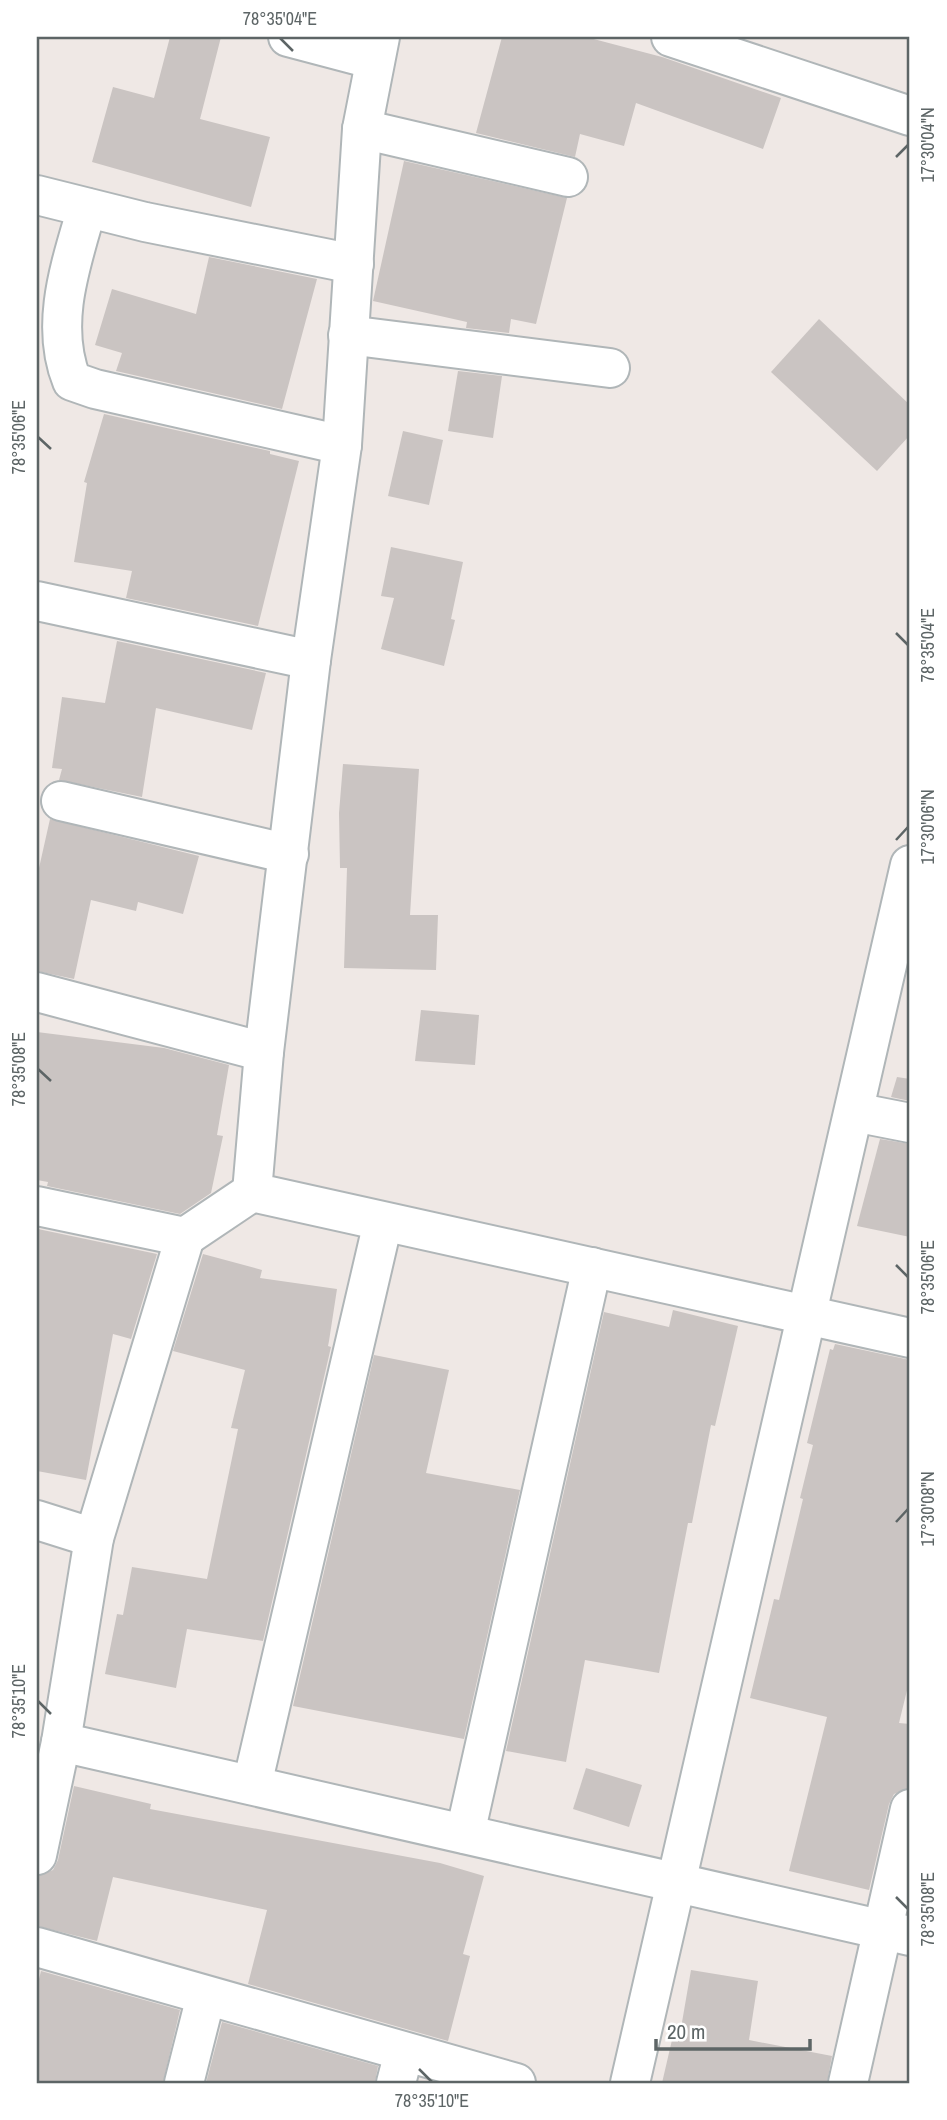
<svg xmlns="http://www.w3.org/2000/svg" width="947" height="2120" font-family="'Archivo Narrow',sans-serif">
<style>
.building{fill:#cac4c2}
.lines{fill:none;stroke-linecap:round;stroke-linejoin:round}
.minor-casing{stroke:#b0b6b8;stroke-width:42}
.minor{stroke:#fff;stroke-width:38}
.ticks{fill:none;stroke:#5d6566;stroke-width:2.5}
.neatline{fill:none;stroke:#5d6566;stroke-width:2.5}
.ticks-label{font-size:18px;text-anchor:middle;fill:#5d6566}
</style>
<rect width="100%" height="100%" fill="#efe8e5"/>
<g class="building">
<path d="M170,37H221L200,119L270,137L251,207L92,162L113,87L154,98Z"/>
<path d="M502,37H586L662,57L781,98L763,149L636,103L624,146L580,134L575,157L476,133Z"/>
<path d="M404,161L567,198L536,324L511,319L509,333L466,328L467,322L373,301Z"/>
<path d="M209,257L317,279L282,409L116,371L122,353L95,345L112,289L196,314Z"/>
<path d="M819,319L910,405V435L877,471L771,372Z"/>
<path d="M458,371L502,376L493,438L448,431Z"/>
<path d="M104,414L270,451V454L299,461L258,626L126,598L132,571L74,562L87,483L84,482Z"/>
<path d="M403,431L443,440L429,505L388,496Z"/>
<path d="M391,547L463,562L451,619L455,620L444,666L381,649L394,598L381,596Z"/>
<path d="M117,641L266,673L252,730L156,708L142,797L59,780L62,769L52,768L62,697L105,703Z"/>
<path d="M343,764L419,769L410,915H438L436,970L344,968L347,868H340L339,813Z"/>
<path d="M50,819L199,856L183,914L138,902L136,911L91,900L74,979L37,971V877Z"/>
<path d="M421,1010L479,1015L475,1065L415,1061Z"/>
<path d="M37,1032L164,1048L229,1065L217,1135L223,1136L211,1193L180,1214L47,1186L48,1182L37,1180Z"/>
<path d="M897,1077L910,1079V1101L891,1097Z"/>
<path d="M880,1139L910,1144V1237L857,1226Z"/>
<path d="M38,1229L157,1254L131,1339L113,1334L86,1480L37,1471Z"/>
<path d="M203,1254L262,1270L260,1278L337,1289L329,1341L328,1346L331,1347L263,1641L187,1629L176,1688L105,1674L117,1614L123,1615L132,1567L207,1579L238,1429L231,1428L245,1370L173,1351Z"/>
<path d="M673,1310L738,1326L715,1426L711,1425L692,1523H688L659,1673L585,1660L566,1762L506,1751L604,1312L669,1327Z"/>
<path d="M835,1344L910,1360V1678L899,1723L910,1724V1788L894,1794L889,1804L869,1890L789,1871L827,1717L750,1698L774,1599L779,1600L803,1499L800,1498L813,1445L807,1443L830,1349L833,1350Z"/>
<path d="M374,1355L449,1370L426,1473L520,1490L464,1739L293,1706Z"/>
<path d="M586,1768L642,1785L629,1827L573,1809Z"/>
<path d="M74,1786L151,1804L150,1809L440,1863L484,1876L463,1954L470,1956L448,2041L248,1984L267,1910L113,1877L97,1941L37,1926V1876L53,1870L58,1860Z"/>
<path d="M691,1970L758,1981L749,2040L832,2056L827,2083H662L675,2027L681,2028Z"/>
<path d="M41,1971L180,2010L163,2083H37V1987Z"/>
<path d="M222,2022L378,2066L375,2083H206Z"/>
</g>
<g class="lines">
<g class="minor-casing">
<g id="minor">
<path d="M288,37L375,60"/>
<path d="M380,37L362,129L342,445L311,660L264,1052L252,1192L910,1338"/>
<path d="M671,37L910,116"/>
<path d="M362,129L568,177"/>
<path d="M37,195L145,222L354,264"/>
<path d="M87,208C71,264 49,324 72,381L95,389L342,445"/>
<path d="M348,335L610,368"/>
<path d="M37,601L311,660"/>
<path d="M61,801L289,854"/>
<path d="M37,992L264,1052"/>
<path d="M854,1112L910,1123"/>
<path d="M37,1206L185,1237L252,1192"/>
<path d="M37,1520L94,1538"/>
<path d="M61,1742L910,1936"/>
<path d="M252,1785L383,1222"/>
<path d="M465,1834L592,1267"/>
<path d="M37,1855L61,1742L94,1538L185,1237"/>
<path d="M37,1947L516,2083"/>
<path d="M184,2083L206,1996"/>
<path d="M396,2083L404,2052"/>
<path d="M630,2083L910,865"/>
<path d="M848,2083L910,1809"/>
</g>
</g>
<use href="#minor" class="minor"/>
</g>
<path class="ticks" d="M280,38L293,51M896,157L908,145M38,437L51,449M896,633L908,645M896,840L908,827M38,1069L51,1081M896,1265L908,1277M896,1522L908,1509M38,1701L51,1714M896,1897L908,1909M419,2069L432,2082"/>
<rect width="947" height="2120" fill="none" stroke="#ffffff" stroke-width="77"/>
<path d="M656 2039v10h154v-10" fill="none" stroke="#5d6566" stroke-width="3.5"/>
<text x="667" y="2039" font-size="21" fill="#5d6566" stroke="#ffffff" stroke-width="5" paint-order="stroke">20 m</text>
<rect x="38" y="38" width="870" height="2044" class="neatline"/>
<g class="ticks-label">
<text x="280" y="25">78°35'04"E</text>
<text transform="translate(928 145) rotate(-90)" y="6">17°30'04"N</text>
<text transform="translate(19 437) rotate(-90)" y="6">78°35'06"E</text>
<text transform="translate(928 645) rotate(-90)" y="6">78°35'04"E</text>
<text transform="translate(928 827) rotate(-90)" y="6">17°30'06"N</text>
<text transform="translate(19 1069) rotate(-90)" y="6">78°35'08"E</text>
<text transform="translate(928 1277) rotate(-90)" y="6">78°35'06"E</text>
<text transform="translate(928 1509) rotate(-90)" y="6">17°30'08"N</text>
<text transform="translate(19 1701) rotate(-90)" y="6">78°35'10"E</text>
<text transform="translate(928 1909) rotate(-90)" y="6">78°35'08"E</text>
<text x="432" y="2107">78°35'10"E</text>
</g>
</svg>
